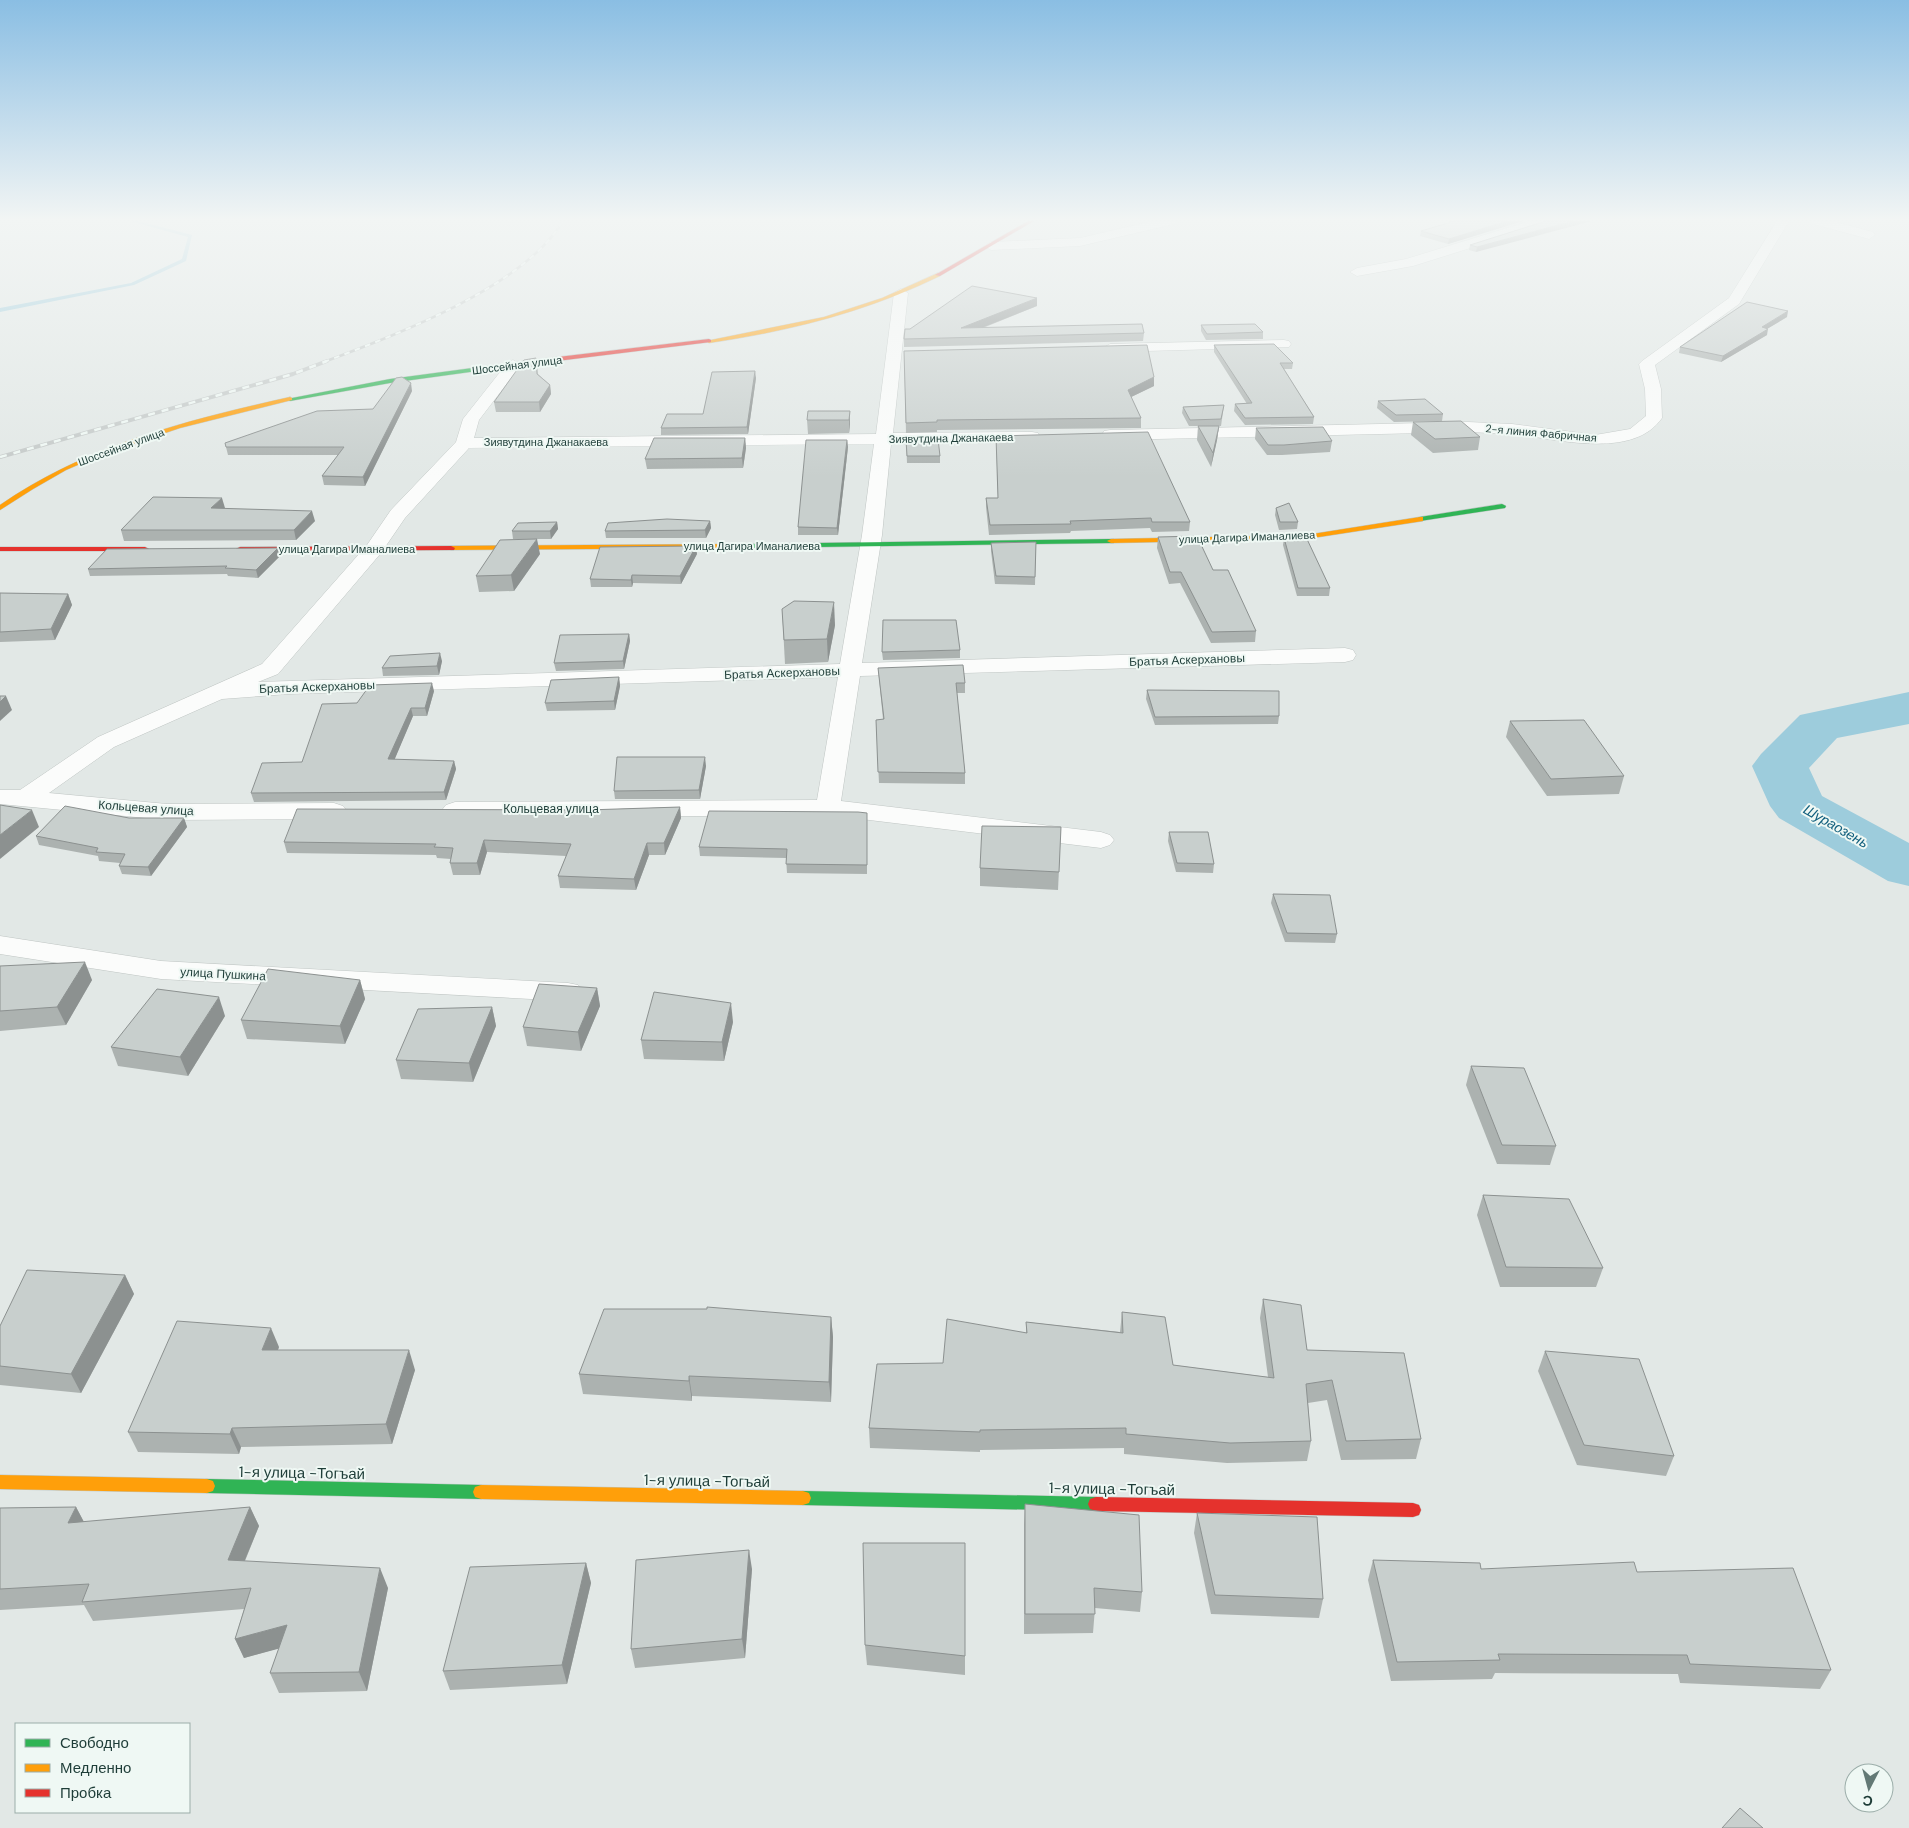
<svg xmlns="http://www.w3.org/2000/svg" width="1909" height="1828" font-family="'DM Sans',sans-serif">
<style>
.lines{fill:none;stroke-linecap:round;stroke-linejoin:round}
.stream{fill:#9dccdc;fill-rule:evenodd}
.river{fill:#9dccdc;fill-rule:evenodd}
.street-casing{stroke:#bfc5c3;stroke-width:1}
.fast-casing{stroke:#bdc6c3;stroke-width:1}
.slow-casing{stroke:#bdc6c3;stroke-width:1}
.jam-casing{stroke:#bdc6c3;stroke-width:1}
.street{fill:#fbfcfb;fill-rule:evenodd}
.fast{fill:#30b455;fill-rule:evenodd}
.slow{fill:#ff9f0a;fill-rule:evenodd}
.jam{fill:#e5322d;fill-rule:evenodd}
.rail-far1-casing{stroke:#c5cac9;stroke-width:2.5}
.rail-casing{stroke:#c5cac9;stroke-width:4}
.rail-far1{stroke:#eff8f4;stroke-width:2;stroke-dasharray:5.5;stroke-linecap:butt}
.rail{stroke:#eff8f4;stroke-width:2.5;stroke-dasharray:7;stroke-linecap:butt}
.wall{fill:#acb2b0}
.shaded-wall{fill:#8c9190}
.building{fill:#c8cfcd;stroke:#8c9190}
.labels{text-anchor:middle;dominant-baseline:central;stroke-width:4;stroke-linejoin:round;paint-order:stroke}
.far-street-label{font-size:11px;fill:#1e3d38;stroke:#eff8f4}
.street-label{font-size:12px;fill:#1e3d38;stroke:#eff8f4}
.water-label{font-size:14px;font-style:italic;fill:#13607e;stroke:#eff8f4}
.near-street-label{font-size:15px;fill:#1e3d38;stroke:#eff8f4}
</style>
<rect width="100%" height="100%" fill="#e2e8e6"/>
<g class="lines">
<path class="stream" d="M130,221H138L192,235L186,261L134,285L0,312V308L131,283L182,259L188,237Z"/>
<path class="river" d="M1909,692V724L1837,738L1809,768L1822,796L1909,843V886L1888,881L1779,818L1770,806L1752,766L1761,754L1800,715Z"/>
<g class="street-casing">
<g id="street">
<path d="M1153,221H1176L1174,224L1080,246L991,250L985,246L991,242L1080,238Z"/>
<path d="M1530,221H1549L1547,224L1413,266L1357,276L1350,272L1357,268L1406,259Z"/>
<path d="M1777,221H1789L1739,304L1655,365L1661,389L1662,418C1633,460 1556,439 1514,434C1499,433 1483,433 1468,432L1110,440L1104,439L1102,435L1104,431L1110,430L1468,422L1512,424L1595,435L1630,429L1646,416L1645,389L1639,364L1642,361L1729,298Z"/>
<path d="M1811,221H1832L1873,232L1875,235L1869,239L1813,224Z"/>
<path d="M901,289L908,293L893,433L1032,432L1038,433L1040,437L1038,441L1032,442L891,444L882,535L862,663L1345,648L1353,650L1356,655L1353,660L1345,662L860,676L841,801L1101,832L1110,835L1114,840L1110,845L1101,848L828,815L455,818L446,815L442,810L446,805L455,802L817,800L838,677L288,694L222,699L114,747L49,793L167,804L334,803L343,806L347,811L343,816L334,819L167,820L0,804V790H20L98,737L262,664L367,545L391,510L456,442L463,419L508,362L513,360L521,365L479,420L474,438L876,434L894,293ZM874,444L862,535L840,664L258,682L278,674L381,553L405,518L469,448Z"/>
<path d="M1284,340L1289,341L1291,344L1289,347L1110,352L1103,348L1110,344Z"/>
<path d="M0,936L161,961L568,983L578,985L583,992L578,999L568,1001L161,979L0,954Z"/>
</g>
</g>
<g class="fast-casing">
<g id="fast">
<path d="M541,359L543,360V362L390,383L290,401L287,399L390,379Z"/>
<path d="M1502,504L1506,506L1505,508L1420,521L1416,519L1420,517Z"/>
<path d="M1111,539H1114V543L750,548L746,546L750,544Z"/>
<path d="M207,1479L481,1485L487,1487L489,1492L487,1497L481,1499L207,1493L201,1491L199,1486L201,1481Z"/>
<path d="M803,1491L1096,1497L1102,1499L1104,1504L1102,1509L1096,1511L803,1505L797,1503L795,1498L797,1493Z"/>
</g>
</g>
<g class="slow-casing">
<g id="slow">
<path d="M938,273L940,276C866,312 790,331 709,343L706,341L824,317L882,298Z"/>
<path d="M290,397L292,398V400L180,428L103,454L66,470L33,489L0,510V505C87,445 188,420 290,397Z"/>
<path d="M1420,517H1423V521L1306,539L1111,543L1107,541L1111,539L1306,535Z"/>
<path d="M750,544H753V548L451,550L447,548L451,546Z"/>
<path d="M0,1475L207,1479L213,1481L215,1486L213,1491L207,1493L0,1489Z"/>
<path d="M481,1485L803,1491L809,1493L811,1498L809,1503L803,1505L481,1499L475,1497L473,1492L475,1487Z"/>
</g>
</g>
<g class="jam-casing">
<g id="jam">
<path d="M1028,221H1034L940,276L935,275Z"/>
<path d="M709,339L711,340V342L541,363L538,361L541,359Z"/>
<path d="M451,546L455,548L454,550L240,551L236,549L240,547Z"/>
<path d="M0,547H145L149,549L145,551H0Z"/>
<path d="M1096,1497L1413,1503L1419,1505L1421,1510L1419,1515L1413,1517L1096,1511L1090,1509L1088,1504L1090,1499Z"/>
</g>
</g>
<use href="#street" class="street"/>
<use href="#fast" class="fast"/>
<use href="#slow" class="slow"/>
<use href="#jam" class="jam"/>
<g class="rail-far1-casing">
<path id="rail-far1" d="M324,362C395,335 523,288 563,221"/>
</g>
<g class="rail-casing">
<path id="rail" d="M0,457L293,374L327,361"/>
</g>
<use href="#rail-far1" class="rail-far1"/>
<use href="#rail" class="rail"/>
</g>
<g class="wall">
<path d="M1449,221H1523L1448,244L1420,236L1421,231L1449,223Z"/>
<path d="M1546,221L1476,252L1469,250L1470,245Z"/>
<path d="M1037,306L983,328L1144,333L1143,341L904,347V339L910,329Z"/>
<path d="M1787,317L1767,329V335L1721,362L1679,353L1680,347Z"/>
<path d="M1201,325L1263,332V339L1206,340L1201,331Z"/>
<path d="M1214,345L1293,363L1292,369H1284L1314,417L1313,424L1245,425L1234,411L1235,404H1247L1214,352Z"/>
<path d="M904,351L1154,377V386L1131,397L1141,418V428L937,430V432L906,433Z"/>
<path d="M536,358L538,374L550,385L551,394L540,412H496L494,402Z"/>
<path d="M756,378L748,434L661,435V428L703,414Z"/>
<path d="M412,391L365,486L324,485L322,476L338,455H228L226,447L373,409Z"/>
<path d="M1378,401L1443,414L1442,421L1394,422L1377,408Z"/>
<path d="M1224,405L1221,426H1189L1182,413L1183,407Z"/>
<path d="M850,411V424L849,433L808,434L807,420Z"/>
<path d="M1413,422L1480,437L1478,450L1433,453L1411,435Z"/>
<path d="M1198,426H1219L1217,440L1211,467L1197,440Z"/>
<path d="M1256,428L1332,441L1330,452L1282,455H1267L1255,439Z"/>
<path d="M996,436L1190,522L1189,531L1152,532L1150,528L1071,531L1070,533L989,535L986,507V498H998Z"/>
<path d="M745,438L746,448L743,468L647,469L645,459Z"/>
<path d="M847,440L848,447L838,535H798V527Z"/>
<path d="M906,440L940,456V463H907Z"/>
<path d="M225,508L224,509L315,521L296,540L124,541L121,530Z"/>
<path d="M1276,508L1298,522L1297,529L1279,530L1275,515Z"/>
<path d="M710,521L711,528L706,538H606L605,531Z"/>
<path d="M557,522L558,529L551,539H513L512,531Z"/>
<path d="M1158,537L1213,570L1256,631L1255,642L1211,643L1180,583L1169,584L1157,548Z"/>
<path d="M1284,538L1330,588L1329,596H1297L1283,545Z"/>
<path d="M1036,542L1035,585L995,584L991,551V543Z"/>
<path d="M278,548L280,556L258,578L228,576L227,574L90,576L88,569Z"/>
<path d="M540,554L514,591L479,592L476,576Z"/>
<path d="M697,554L681,584L633,583L632,587H591L590,579Z"/>
<path d="M0,593L68,594L72,605L55,640L0,642Z"/>
<path d="M782,609L835,625L828,662L785,664Z"/>
<path d="M629,634L630,641L624,669L556,671L554,663Z"/>
<path d="M960,650V658L883,660L882,652Z"/>
<path d="M442,661L439,675L383,676L382,668Z"/>
<path d="M878,668L965,683V693H957L965,773V784L879,783L876,720L883,719Z"/>
<path d="M619,677L620,686L615,710L547,711L545,703Z"/>
<path d="M1147,690L1279,716L1278,724L1155,725L1146,699Z"/>
<path d="M434,691L427,716H413L394,760L454,761L456,769L446,800L254,802L251,793L302,762L357,703Z"/>
<path d="M1510,721L1624,776L1619,794L1547,796L1506,737Z"/>
<path d="M706,766L700,799H615L614,791Z"/>
<path d="M680,807L681,818L665,855H649L636,890L560,888L558,876L566,856L487,852L480,875H453L450,863L451,859L437,858L436,855L287,853L284,842L586,810Z"/>
<path d="M129,818H184L187,827L151,876L122,874L119,866L120,863L99,861L98,856L39,845L36,836Z"/>
<path d="M867,822V874L787,873L786,858L700,856L699,847Z"/>
<path d="M1061,827L1058,890L980,886V868Z"/>
<path d="M1169,832L1214,864L1213,873L1176,872L1168,841Z"/>
<path d="M1273,894L1337,934L1335,943L1285,942L1271,903Z"/>
<path d="M0,966L92,980L66,1025L0,1031Z"/>
<path d="M360,980L365,999L345,1044L247,1039L241,1020Z"/>
<path d="M597,988L600,1006L581,1051L527,1046L523,1027Z"/>
<path d="M492,1007L496,1026L473,1082L401,1079L396,1060Z"/>
<path d="M225,1016L188,1076L118,1066L111,1047Z"/>
<path d="M733,1022L724,1061L644,1059L641,1040Z"/>
<path d="M1471,1066L1556,1146L1550,1165L1497,1164L1466,1085Z"/>
<path d="M1483,1195L1603,1268L1596,1287H1500L1477,1215Z"/>
<path d="M125,1275L134,1294L81,1393L0,1385V1326Z"/>
<path d="M1263,1299L1307,1350L1421,1439L1416,1459L1341,1460L1327,1400L1308,1403L1311,1441L1307,1461L1227,1463L1124,1454V1448L980,1450V1452L870,1448L869,1428L943,1363L1026,1333V1322L1120,1332L1122,1312L1173,1365L1268,1377L1260,1318Z"/>
<path d="M831,1317L833,1337L831,1402L692,1396V1401L583,1394L579,1374Z"/>
<path d="M279,1347L278,1350L415,1370L392,1444L241,1447L239,1454L138,1452L128,1432Z"/>
<path d="M1545,1351L1674,1456L1666,1476L1577,1465L1538,1371Z"/>
<path d="M1025,1504L1142,1592L1140,1612L1095,1608L1093,1633L1024,1634V1524Z"/>
<path d="M76,1507L84,1522L250,1507L259,1526L245,1561L388,1588L367,1691L279,1693L270,1673L279,1648L244,1658L235,1639L244,1609L93,1621L84,1605L0,1610V1508Z"/>
<path d="M1197,1513L1323,1599L1319,1618L1211,1614L1194,1533Z"/>
<path d="M965,1543V1675L867,1665L865,1645Z"/>
<path d="M1373,1560L1481,1569L1637,1572L1831,1670L1820,1689L1680,1683L1678,1674L1495,1673L1492,1679L1391,1681L1368,1580Z"/>
<path d="M586,1563L591,1583L567,1684L450,1690L443,1671Z"/>
<path d="M752,1569L745,1658L635,1668L631,1649Z"/>
</g>
<g class="shaded-wall">
<path d="M1507,221H1523L1448,244L1449,239Z"/>
<path d="M1573,221H1592L1476,252L1477,247Z"/>
<path d="M1037,298V306L961,336V328Z"/>
<path d="M1788,311L1787,317L1760,333L1762,327Z"/>
<path d="M1768,329L1767,335L1721,362L1723,356Z"/>
<path d="M755,371L756,378L748,434L747,427Z"/>
<path d="M1154,377V386L1127,399L1128,390Z"/>
<path d="M411,383L412,391L365,486L363,477Z"/>
<path d="M550,385L551,394L540,412L539,402Z"/>
<path d="M850,411V424L849,433V420Z"/>
<path d="M1219,426L1217,440L1211,467L1213,453Z"/>
<path d="M745,438L746,448L743,468L742,458Z"/>
<path d="M847,440L848,447L838,535L837,528Z"/>
<path d="M222,498L225,508L214,518L211,508Z"/>
<path d="M312,511L315,521L296,540L294,530Z"/>
<path d="M710,521L711,528L706,538L705,530Z"/>
<path d="M557,522L558,529L551,539L550,531Z"/>
<path d="M537,539L540,554L514,591L511,575Z"/>
<path d="M696,546L697,554L681,584L680,576Z"/>
<path d="M278,548L280,556L258,578L256,570Z"/>
<path d="M632,575L633,583L632,587L631,580Z"/>
<path d="M68,594L72,605L55,640L51,629Z"/>
<path d="M834,602L835,625L828,662L827,639Z"/>
<path d="M629,634L630,641L624,669L623,661Z"/>
<path d="M440,653L442,661L439,675L437,666Z"/>
<path d="M619,677L620,686L615,710L614,701Z"/>
<path d="M432,683L434,691L427,716L425,708Z"/>
<path d="M6,696L12,710L0,721V702Z"/>
<path d="M411,708L413,716L391,768L388,759Z"/>
<path d="M705,757L706,766L700,799L699,790Z"/>
<path d="M454,761L456,769L446,800L444,792Z"/>
<path d="M680,807L681,818L665,855L664,843Z"/>
<path d="M32,810L39,827L0,859V835Z"/>
<path d="M184,818L187,827L151,876L148,867Z"/>
<path d="M484,840L487,852L480,875L477,863Z"/>
<path d="M647,843L649,855L636,890L634,879Z"/>
<path d="M85,962L92,980L66,1025L57,1007Z"/>
<path d="M360,980L365,999L345,1044L340,1026Z"/>
<path d="M597,988L600,1006L581,1051L578,1032Z"/>
<path d="M219,997L225,1016L188,1076L180,1057Z"/>
<path d="M731,1003L733,1022L724,1061L722,1042Z"/>
<path d="M492,1007L496,1026L473,1082L469,1063Z"/>
<path d="M125,1275L134,1294L81,1393L71,1374Z"/>
<path d="M831,1317L833,1337L831,1402L829,1382Z"/>
<path d="M271,1328L279,1347L270,1370L262,1350Z"/>
<path d="M409,1350L415,1370L392,1444L386,1424Z"/>
<path d="M689,1376L692,1396V1401L689,1381Z"/>
<path d="M232,1428L241,1447L239,1454L230,1434Z"/>
<path d="M76,1507L86,1526L68,1523Z"/>
<path d="M250,1507L259,1526L237,1579L228,1560Z"/>
<path d="M749,1550L752,1569L745,1658L742,1639Z"/>
<path d="M586,1563L591,1583L567,1684L562,1665Z"/>
<path d="M380,1568L388,1588L367,1691L359,1672Z"/>
<path d="M287,1625L296,1644L244,1658L235,1639Z"/>
</g>
<g class="building">
<path d="M1455,221H1507L1449,239L1421,231Z"/>
<path d="M1546,221H1573L1477,247L1470,245Z"/>
<path d="M972,286L1037,298L961,328L1142,324L1144,333L904,339L905,329H910Z"/>
<path d="M1747,302L1788,311L1762,327L1768,329L1723,356L1680,347Z"/>
<path d="M1255,324L1263,332L1207,334L1201,325Z"/>
<path d="M1274,344L1293,363H1280L1314,417L1245,418L1235,404L1252,403L1214,345Z"/>
<path d="M1147,345L1154,377L1128,390L1141,418L937,420V422L906,423L904,351Z"/>
<path d="M536,358L537,374L550,385L539,402H494L524,360Z"/>
<path d="M755,371L747,427L661,428L667,414H703L712,372Z"/>
<path d="M402,377L411,383L363,477L322,476L344,447H226L225,443L317,411L373,409L396,378Z"/>
<path d="M1425,399L1443,414L1396,415L1378,401Z"/>
<path d="M1224,405L1221,419L1190,420L1183,407Z"/>
<path d="M808,411H850L849,420H807Z"/>
<path d="M1461,421L1480,437L1435,439L1413,422Z"/>
<path d="M1198,426H1219L1213,453Z"/>
<path d="M1323,427L1332,441L1284,445H1268L1256,428Z"/>
<path d="M1148,432L1190,522H1152L1151,518L1070,521L1071,524L990,525L986,498H998L996,436Z"/>
<path d="M654,438H745L742,458L645,459Z"/>
<path d="M938,439L940,456H907L906,440Z"/>
<path d="M806,440H847L837,528L798,527Z"/>
<path d="M153,497L222,498L211,508L312,511L294,530H121Z"/>
<path d="M1289,503L1298,522H1280L1276,508Z"/>
<path d="M667,519L710,521L705,530L605,531L608,523Z"/>
<path d="M557,522L550,531H512L518,523Z"/>
<path d="M1197,536L1213,570H1228L1256,631L1212,632L1181,572H1170L1158,537Z"/>
<path d="M1306,537L1330,588H1298L1284,538Z"/>
<path d="M537,539L511,575L476,576L500,540Z"/>
<path d="M1036,542L1035,577L996,576L991,543Z"/>
<path d="M696,546L680,576L632,575L631,580L590,579L600,547Z"/>
<path d="M278,548L256,570L225,568L227,566L88,569L107,549Z"/>
<path d="M0,593L68,594L51,629L0,632Z"/>
<path d="M794,601L834,602L827,639L784,640L782,609Z"/>
<path d="M883,620H956L960,650L882,652Z"/>
<path d="M629,634L623,661L554,663L560,635Z"/>
<path d="M440,653L437,666L382,668L390,656Z"/>
<path d="M963,665L965,683H956L965,773L878,772L876,720L884,719L878,668Z"/>
<path d="M619,677L614,701L545,703L551,680Z"/>
<path d="M432,683L425,708H411L388,759L454,761L444,792L251,793L262,763L302,762L322,704L357,703L370,685Z"/>
<path d="M1147,690L1279,691V716L1155,717Z"/>
<path d="M0,696H6L0,702Z"/>
<path d="M1584,720L1624,776L1551,779L1510,721Z"/>
<path d="M617,757H705L699,790L614,791Z"/>
<path d="M0,805L32,810L0,835Z"/>
<path d="M65,806L129,818H184L148,867L119,866L125,854L96,852L98,848L36,836Z"/>
<path d="M680,807L664,843H647L634,879L558,876L571,844L484,840L477,863H450L453,848L434,847L436,844L284,842L297,809L586,810Z"/>
<path d="M709,811L858,812L867,813V865L786,864L787,849L699,847Z"/>
<path d="M982,826L1061,827L1059,872L980,868Z"/>
<path d="M1169,832H1208L1214,864L1177,863Z"/>
<path d="M1273,894L1330,895L1337,934L1287,933Z"/>
<path d="M85,962L57,1007L0,1011V966Z"/>
<path d="M268,969L360,980L340,1026L241,1020Z"/>
<path d="M539,984L597,988L578,1032L523,1027Z"/>
<path d="M157,989L219,997L180,1057L111,1047Z"/>
<path d="M654,992L731,1003L722,1042L641,1040Z"/>
<path d="M492,1007L469,1063L396,1060L418,1009Z"/>
<path d="M1471,1066L1524,1068L1556,1146L1502,1145Z"/>
<path d="M1483,1195L1569,1199L1603,1268L1506,1267Z"/>
<path d="M27,1270L125,1275L71,1374L0,1366V1326Z"/>
<path d="M1263,1299L1301,1305L1307,1350L1404,1353L1421,1439L1346,1441L1332,1380L1306,1384L1311,1441L1230,1443L1126,1434V1428L980,1430V1432L869,1428L877,1364L943,1363L947,1319L1027,1333L1026,1322L1123,1333L1122,1312L1165,1317L1173,1365L1274,1378Z"/>
<path d="M707,1307L831,1317L829,1382L689,1376V1381L579,1374L604,1309H707Z"/>
<path d="M177,1321L271,1328L262,1350H409L386,1424L232,1428L230,1434L128,1432Z"/>
<path d="M1545,1351L1639,1359L1674,1456L1584,1445Z"/>
<path d="M1025,1504L1139,1515L1142,1592L1094,1588L1095,1614H1025Z"/>
<path d="M76,1507L68,1523L250,1507L228,1560L380,1568L359,1672L270,1673L287,1625L235,1639L251,1588L82,1602L89,1584L0,1589V1508Z"/>
<path d="M1197,1513L1317,1517L1323,1599L1215,1595Z"/>
<path d="M863,1543H965V1656L865,1645Z"/>
<path d="M749,1550L742,1639L631,1649L636,1560Z"/>
<path d="M1373,1560L1480,1563L1481,1569L1634,1562L1637,1572L1793,1568L1831,1670L1690,1664L1687,1655L1498,1654L1500,1660L1397,1662Z"/>
<path d="M586,1563L562,1665L443,1671L470,1567Z"/>
<path d="M1740,1808L1763,1828H1722Z"/>
</g>
<linearGradient id="sky" x2="0" y2="1"><stop stop-color="#8abee3"/><stop offset="0.46" stop-color="#f2f5f4"/><stop offset="1" stop-color="#f2f5f4" stop-opacity="0"/></linearGradient>
<rect width="1909" height="477" fill="url(#sky)"/>
<g class="labels">
<g class="far-street-label">
<text transform="translate(517 365) rotate(-7)">Шоссейная улица</text>
<text transform="translate(1541 433) rotate(5)">2-я линия Фабричная</text>
<text transform="translate(951 438) rotate(-1)">Зиявутдина Джанакаева</text>
<text x="546" y="442">Зиявутдина Джанакаева</text>
<text transform="translate(121 447) rotate(-20)">Шоссейная улица</text>
<text transform="translate(1247 537) rotate(-2)">улица Дагира Иманалиева</text>
<text x="752" y="546">улица Дагира Иманалиева</text>
<text x="347" y="549">улица Дагира Иманалиева</text>
</g>
<g class="street-label">
<text transform="translate(1187 660) rotate(-2)">Братья Аскерхановы</text>
<text transform="translate(782 673) rotate(-2)">Братья Аскерхановы</text>
<text transform="translate(317 687) rotate(-2)">Братья Аскерхановы</text>
<text transform="translate(146 808) rotate(4)">Кольцевая улица</text>
<text x="551" y="809">Кольцевая улица</text>
<text transform="translate(223 974) rotate(3)">улица Пушкина</text>
</g>
<g class="water-label">
<text transform="translate(1836 826) rotate(30)">Шураозень</text>
</g>
<g class="near-street-label">
<text transform="translate(302 1473) rotate(1)">1-я улица -Тогъай</text>
<text transform="translate(707 1481) rotate(1)">1-я улица -Тогъай</text>
<text transform="translate(1112 1489) rotate(1)">1-я улица -Тогъай</text>
</g>
</g>
<rect x="15" y="1723" width="175" height="90" fill="#eff8f4" stroke="#9bada9"/>
<rect x="25" y="1739" width="25" height="8" fill="#30b455" stroke="#9bada9"/>
<text x="60" y="1748" font-size="15" fill="#1e3d38">Свободно</text>
<rect x="25" y="1764" width="25" height="8" fill="#ff9f0a" stroke="#9bada9"/>
<text x="60" y="1773" font-size="15" fill="#1e3d38">Медленно</text>
<rect x="25" y="1789" width="25" height="8" fill="#e5322d" stroke="#9bada9"/>
<text x="60" y="1798" font-size="15" fill="#1e3d38">Пробка</text>
<g transform="translate(1869 1788) rotate(186)"><circle r="24" fill="#eff8f4" stroke="#9bada9"/>
<path d="M0-4L9 19L0 12L-9 19Z" fill="#637975"/>
<text y="-8" font-size="14" font-weight="bold" text-anchor="middle" fill="#1e3d38">С</text>
</g>
</svg>
